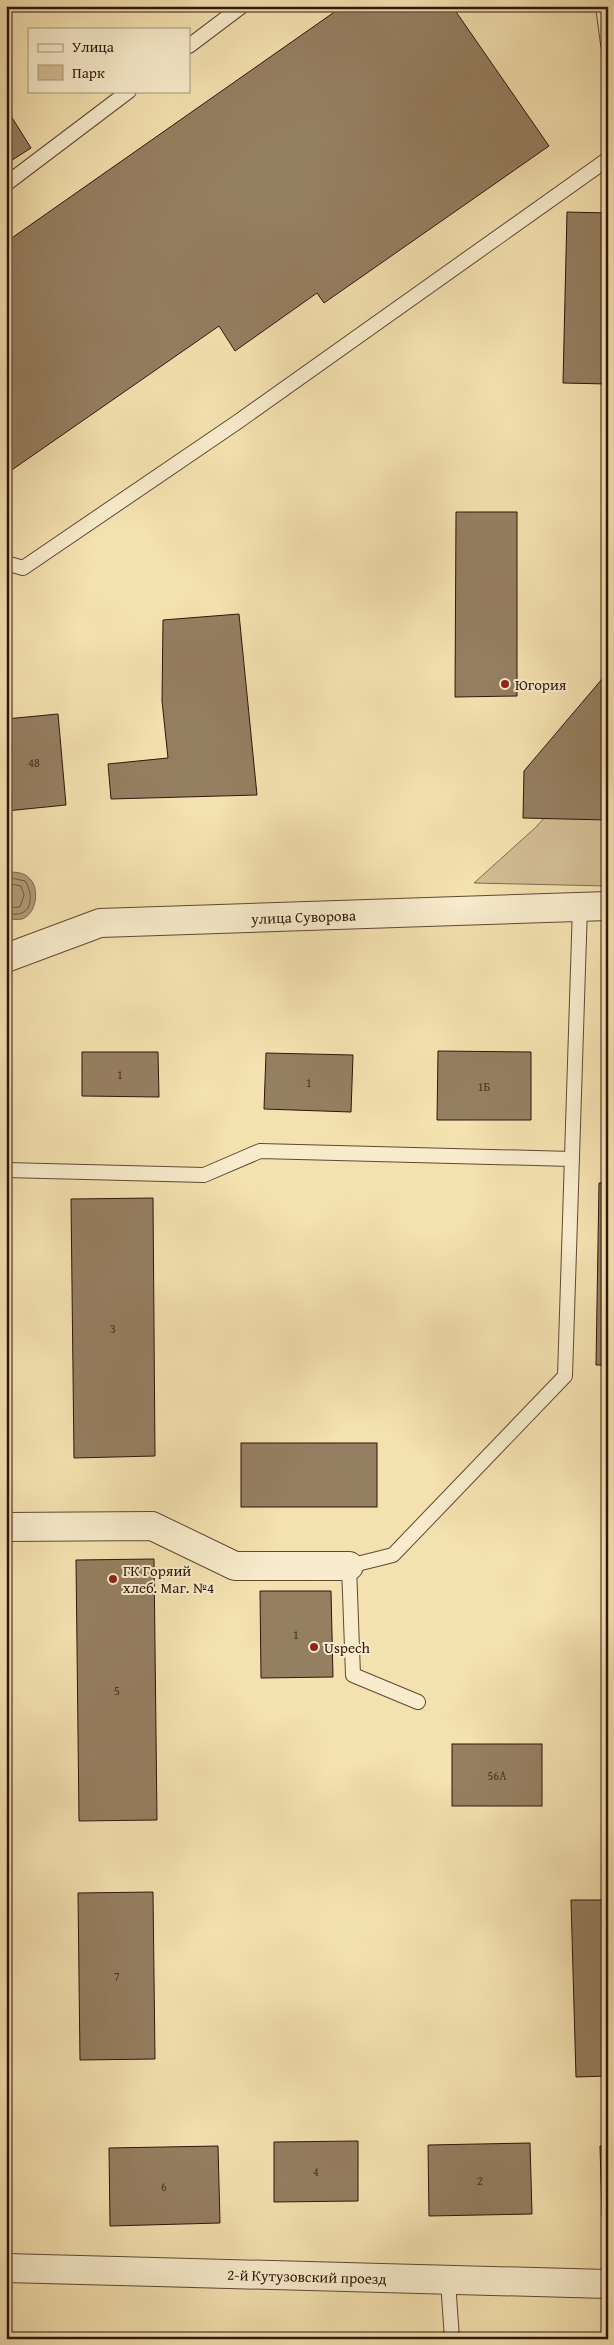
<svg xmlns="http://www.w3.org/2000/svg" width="614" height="2345" font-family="'Gentium Book Plus',serif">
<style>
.green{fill:#d3be94;stroke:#816a50}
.water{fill:#b19c78;stroke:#7d664c}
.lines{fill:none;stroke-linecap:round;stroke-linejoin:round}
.shore{stroke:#705842;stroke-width:1}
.building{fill:#957f61;stroke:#2f150b}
.service-casing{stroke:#604834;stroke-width:16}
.minor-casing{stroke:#604834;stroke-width:30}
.service{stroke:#f8eccc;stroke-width:14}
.minor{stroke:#f8eccc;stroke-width:28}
.poi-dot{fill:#8f2418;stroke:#f8eccc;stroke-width:2}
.labels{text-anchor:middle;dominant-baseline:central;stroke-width:4;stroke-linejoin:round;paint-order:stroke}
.number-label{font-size:12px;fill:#483020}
.poi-label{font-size:15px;fill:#2f150b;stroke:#f8eccc;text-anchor:start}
.street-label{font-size:15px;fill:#2f150b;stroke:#f8eccc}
</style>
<rect width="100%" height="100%" fill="#f4e1b0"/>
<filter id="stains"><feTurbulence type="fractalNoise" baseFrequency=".004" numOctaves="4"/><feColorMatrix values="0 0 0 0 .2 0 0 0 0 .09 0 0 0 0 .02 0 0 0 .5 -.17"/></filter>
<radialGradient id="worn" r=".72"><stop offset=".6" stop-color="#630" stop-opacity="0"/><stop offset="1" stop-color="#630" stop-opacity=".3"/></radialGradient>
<path class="green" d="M608,749V886L474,883L535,828Z"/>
<path class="water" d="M6,872C14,872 24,872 29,878C40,887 37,914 22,919C17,920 11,919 6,919Z"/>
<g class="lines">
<g class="shore">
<path d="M6,877L25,881C31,889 34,908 22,913C18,915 11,914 6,914"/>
<path d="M6,883L21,886L24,895L20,907L6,908"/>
</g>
</g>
<g class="building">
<path d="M343,6H452L549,146L324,303L317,293L235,351L219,326L6,474V242Z"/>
<path d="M6,108L31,148L6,164Z"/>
<path d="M567,212L608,213V384L563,383Z"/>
<path d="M456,512H517V696L455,697Z"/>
<path d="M239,614L257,795L111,799L108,764L168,758L162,701L163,620Z"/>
<path d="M608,672V820L523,818L524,771Z"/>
<path d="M58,714L66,805L6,811V719Z"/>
<path d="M438,1051L531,1052V1120H437Z"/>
<path d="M82,1052H158L159,1097L82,1096Z"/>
<path d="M266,1053L353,1055L351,1112L264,1109Z"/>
<path d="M599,1183H608V1365H596Z"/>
<path d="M153,1198L155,1456L74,1458L71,1199Z"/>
<rect x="241" y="1443" width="136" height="64"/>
<path d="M154,1559L157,1820L79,1821L76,1560Z"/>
<path d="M260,1591H331L333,1677L261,1678Z"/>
<rect x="452" y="1744" width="90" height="62"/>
<path d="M153,1892L155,2059L80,2060L78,1893Z"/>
<path d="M571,1900H608V2076L576,2077Z"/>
<path d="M358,2141V2201L274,2202V2142Z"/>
<path d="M530,2143L532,2214L429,2216L428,2145Z"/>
<path d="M218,2146L220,2223L110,2226L109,2148Z"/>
<path d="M600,2146H608V2216H602Z"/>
</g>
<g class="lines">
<g class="service-casing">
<g id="service">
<path d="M603,6L608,44"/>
<path d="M189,46L242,6"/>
<path d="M6,184L129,91"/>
<path d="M6,563L23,568L236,423L608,159"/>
<path d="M6,1170L204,1175L260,1151L572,1159"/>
<path d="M418,1702L353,1675L349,1566L393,1555L565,1376L580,906"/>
<path d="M448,2281L452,2339"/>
</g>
</g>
<g class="minor-casing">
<g id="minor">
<path id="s1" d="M6,958L100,923L608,906"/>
<path d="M6,1527L152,1526L235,1566H349"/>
<path id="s2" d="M6,2268L608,2284"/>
</g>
</g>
<use href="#service" class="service"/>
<use href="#minor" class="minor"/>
</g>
<g class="poi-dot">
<circle cx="505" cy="684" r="5"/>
<circle cx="113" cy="1579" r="5"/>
<circle cx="314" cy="1647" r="5"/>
</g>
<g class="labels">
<g class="number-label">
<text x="34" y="762">48</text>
<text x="120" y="1074">1</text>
<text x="309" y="1082">1</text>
<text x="484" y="1086">1Б</text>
<text x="113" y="1328">3</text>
<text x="296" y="1634">1</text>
<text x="117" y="1690">5</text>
<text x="497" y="1775">56А</text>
<text x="117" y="1976">7</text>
<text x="316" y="2171">4</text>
<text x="480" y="2180">2</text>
<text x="164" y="2186">6</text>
</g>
<g class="poi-label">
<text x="515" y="684">Югория</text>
<text x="123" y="1570">ГК Горяий<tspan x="123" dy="17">хлеб. Маг. №4</tspan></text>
<text x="324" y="1647">Uspech</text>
</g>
<g class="street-label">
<text stroke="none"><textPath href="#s1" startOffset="304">улица Суворова</textPath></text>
<text stroke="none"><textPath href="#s2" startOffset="301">2-й Кутузовский проезд</textPath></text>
</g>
</g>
<rect width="614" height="2345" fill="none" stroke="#f4e1b0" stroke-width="25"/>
<rect x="8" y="8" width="599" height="2330" fill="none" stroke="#2f150b" stroke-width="2.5"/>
<rect x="12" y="12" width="589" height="2320" fill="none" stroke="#2f150b"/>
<rect x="28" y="28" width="162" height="65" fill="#f8eccc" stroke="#a8967f"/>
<rect x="38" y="44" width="25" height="8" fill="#f8eccc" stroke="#a8967f"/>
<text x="72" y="52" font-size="15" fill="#2f150b">Улица</text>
<rect x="38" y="65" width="25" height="15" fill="#d3be94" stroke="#a8967f"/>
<text x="72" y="78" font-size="15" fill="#2f150b">Парк</text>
<rect width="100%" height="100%" filter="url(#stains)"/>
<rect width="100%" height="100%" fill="url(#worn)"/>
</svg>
